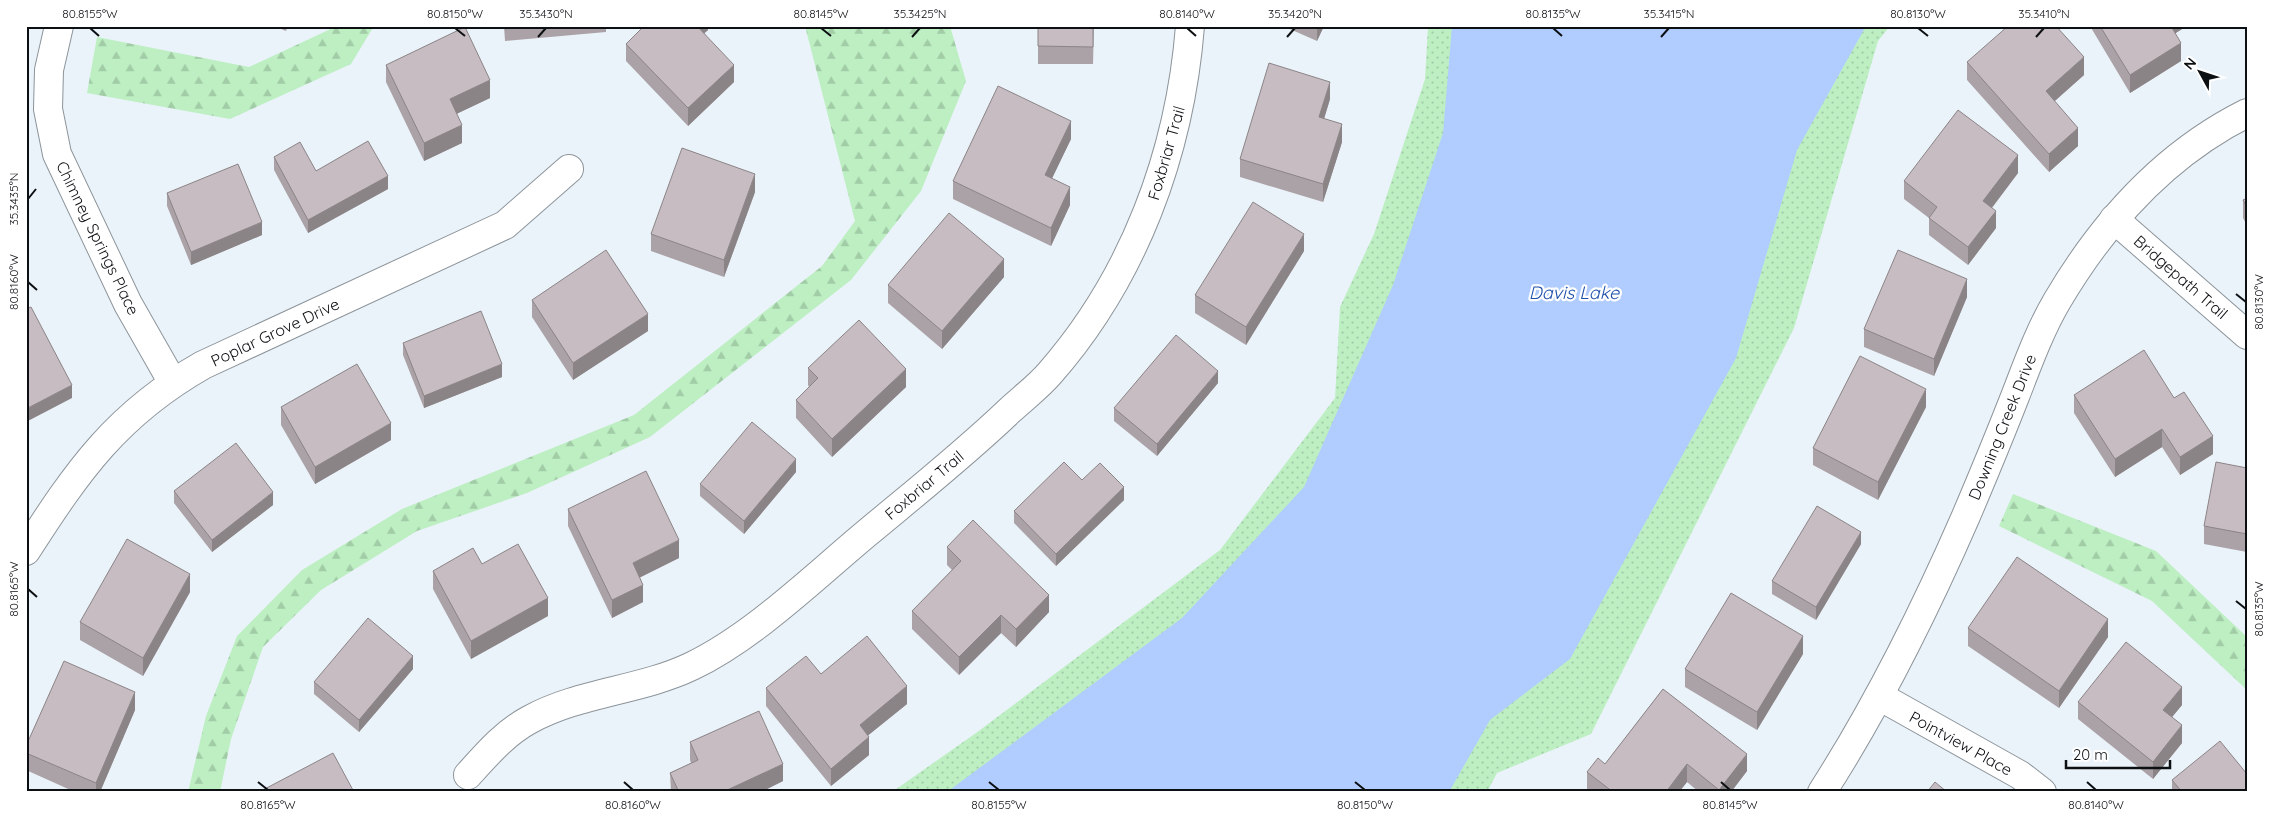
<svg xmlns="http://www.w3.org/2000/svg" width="2273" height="818" font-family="Quicksand,sans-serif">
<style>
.grass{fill:url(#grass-dots)}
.forest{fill:url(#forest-firs)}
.water{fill:#b1cdff}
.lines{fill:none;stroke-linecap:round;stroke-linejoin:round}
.minor-casing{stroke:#8d959b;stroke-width:30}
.minor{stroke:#fff;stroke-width:28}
.wall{fill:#aaa2a6}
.shaded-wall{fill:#8b8487}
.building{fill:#c6bcc1;stroke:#8b8487}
.ticks{fill:none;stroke:#0d1012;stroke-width:2}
.labels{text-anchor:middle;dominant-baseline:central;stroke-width:4.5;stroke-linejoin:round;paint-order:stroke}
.street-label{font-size:16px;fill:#0d1012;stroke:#fff}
.water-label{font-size:18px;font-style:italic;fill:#1f50ac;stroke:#fff}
.neatline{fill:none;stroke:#0d1012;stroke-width:2}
.ticks-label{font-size:12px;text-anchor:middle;fill:#0d1012}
</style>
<defs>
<pattern id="grass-dots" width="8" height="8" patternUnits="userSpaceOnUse" patternTransform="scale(1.25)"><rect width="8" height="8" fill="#bdefc3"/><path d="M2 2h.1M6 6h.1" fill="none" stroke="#a1cca6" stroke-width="1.8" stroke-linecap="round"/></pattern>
<pattern id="forest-firs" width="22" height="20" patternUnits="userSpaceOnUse" patternTransform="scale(1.25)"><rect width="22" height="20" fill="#bdefc3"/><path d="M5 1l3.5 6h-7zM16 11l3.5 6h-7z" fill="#a1cca6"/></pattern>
</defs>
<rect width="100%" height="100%" fill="#ebf3fa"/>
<path class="grass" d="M1428,26H1890L1878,41L1794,328L1591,734L1497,773L1487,792H892L976,733L1220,550L1335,398L1340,307L1374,234L1425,79Z"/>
<g class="forest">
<path d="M337,26H374L351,64L230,119L87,93L97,37L249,67Z"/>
<path d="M805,26H950L966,81L921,191L851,280L650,437L527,493L417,531L321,590L263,647L231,739L220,792H188L206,716L237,636L302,570L402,509L634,415L822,266L855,221Z"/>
<path d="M2013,494L2156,551L2247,637V690L2152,601L1999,526Z"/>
</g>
<path class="water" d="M1452,26H1866L1797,150L1736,358L1570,659L1490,720L1449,792H947L1182,618L1304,487L1393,285L1443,133Z"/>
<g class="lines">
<g class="minor-casing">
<g id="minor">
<path d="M59,26L49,70L48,109L57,154L128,304L173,383"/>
<path d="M2114,219L2247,335"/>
<path d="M26,551C78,470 117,414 203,365L505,225L569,169"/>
<path d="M1879,696L2020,775L2042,792"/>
<path d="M468,775C487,754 505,733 529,720C579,692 640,691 692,666C754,636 813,578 867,533C915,493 964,454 1009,411C1023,398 1038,387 1050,373C1134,277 1180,153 1190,26"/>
<path d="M1822,792C1878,705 1925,610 1966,516C1983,476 2000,435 2016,394C2028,363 2040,330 2057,301C2103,223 2165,154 2247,113"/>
</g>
</g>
<use href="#minor" class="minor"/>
</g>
<g class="wall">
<path d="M274,26H288L286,31Z"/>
<path d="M504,26H606V32L505,41Z"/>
<path d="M708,26V30L704,33L734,82L688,126L626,61V44Z"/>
<path d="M1038,26H1094L1093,64H1038Z"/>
<path d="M1283,26H1324L1317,41Z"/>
<path d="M2090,26H2187L2175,33L2181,61L2130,93Z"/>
<path d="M1967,62L2084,75L2054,101L2078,146L2049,172L1967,80Z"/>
<path d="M386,65L490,98L456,114L462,143L424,161L386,82Z"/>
<path d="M1330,99L1324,119L1342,142L1323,202L1240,177V159Z"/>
<path d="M1071,139L1052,178L1070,205L1051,246L953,199V181Z"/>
<path d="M274,157L316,171L388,189L308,233L274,170Z"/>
<path d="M2018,173L1992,208L1996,228L1968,265L1929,235V218L1904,199V181Z"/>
<path d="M755,192L724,277L651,251V234Z"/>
<path d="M167,193L262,235L191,265L167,206Z"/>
<path d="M2247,198V225L2243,218V200Z"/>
<path d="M1304,251L1246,345L1195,313V295Z"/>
<path d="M1004,277L942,349L888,303V285Z"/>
<path d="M1967,297L1934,376L1864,347V329Z"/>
<path d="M532,300L648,331L573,380L532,317Z"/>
<path d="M403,343L502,377L424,408L403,355Z"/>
<path d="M808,368L906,387L832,457L796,418V400L809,387L808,385Z"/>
<path d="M1218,383L1157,456L1114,421V408Z"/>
<path d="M2074,395L2174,398L2213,454L2180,475L2162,447L2115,477L2074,413Z"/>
<path d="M281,407L391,440L315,484L281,425Z"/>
<path d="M1926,407L1878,500L1813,465V448Z"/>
<path d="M2247,468V552L2204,544V526Z"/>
<path d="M796,472L744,534L700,496V484Z"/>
<path d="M1082,480L1124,500L1056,566L1014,523V511Z"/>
<path d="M174,491L273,505L212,552L174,503Z"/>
<path d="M568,509L679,558L640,577L643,602L612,618L568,526Z"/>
<path d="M1861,544L1816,620L1772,594V581Z"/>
<path d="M947,547L1049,612L1016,647L1001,633L959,675L912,629V611L952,570L947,565Z"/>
<path d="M482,564L548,616L471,659L433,589V571Z"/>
<path d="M190,592L143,676L80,640V622Z"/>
<path d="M1968,628L2108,637L2059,708L1968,646Z"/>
<path d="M1803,654L1757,730L1685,687V669Z"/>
<path d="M413,669L359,732L314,694V682Z"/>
<path d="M821,674L907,704L868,735L869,755L831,786L766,706V688Z"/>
<path d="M1663,689L1747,771L1731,792H1699L1687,782L1679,792H1590L1587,789V772L1605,764Z"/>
<path d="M2078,702L2182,705L2172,717L2182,743L2153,779L2078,719Z"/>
<path d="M135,710L100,792H75L26,770V746Z"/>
<path d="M690,742L783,781L761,792H671L670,773L691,763L690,760Z"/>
<path d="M2172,780L2247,792H2172Z"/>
</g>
<g class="shaded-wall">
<path d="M695,26H708V30L695,42Z"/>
<path d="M1317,26H1324L1317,41Z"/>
<path d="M2168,26H2187L2168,38Z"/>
<path d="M2181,43V61L2130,93V75Z"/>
<path d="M2084,57V75L2046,109V91Z"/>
<path d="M734,65V82L688,126V108Z"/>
<path d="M490,80V98L450,117V99Z"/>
<path d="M1330,82V99L1319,135V117Z"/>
<path d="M1071,121V139L1045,193V175Z"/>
<path d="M1342,124V142L1323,202V184Z"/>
<path d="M462,125V143L424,161V143Z"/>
<path d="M2078,128V146L2049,172V154Z"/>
<path d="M2018,155V173L1983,219V201Z"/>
<path d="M755,174V192L724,277V260Z"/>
<path d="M388,176V189L308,233V220Z"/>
<path d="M1070,187V205L1051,246V228Z"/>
<path d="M1996,211V228L1968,265V247Z"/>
<path d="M262,222V235L191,265V252Z"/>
<path d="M1304,234V251L1246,345V327Z"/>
<path d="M1004,259V277L942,349V331Z"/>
<path d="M1967,279V297L1934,376V359Z"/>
<path d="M648,314V331L573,380V363Z"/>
<path d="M502,364V377L424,408V396Z"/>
<path d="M906,369V387L832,457V439Z"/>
<path d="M1218,371V383L1157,456V444Z"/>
<path d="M72,385V398L26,422V409Z"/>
<path d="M1926,389V407L1878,500V482Z"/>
<path d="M391,423V440L315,484V467Z"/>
<path d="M2162,429V447L2115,477V459Z"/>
<path d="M2213,436V454L2180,475V457Z"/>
<path d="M796,459V472L744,534V521Z"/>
<path d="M1124,487V500L1056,566V554Z"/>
<path d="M273,492V505L212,552V540Z"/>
<path d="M1861,532V544L1816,620V607Z"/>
<path d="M679,540V558L633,581V563Z"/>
<path d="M190,574V592L143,676V658Z"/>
<path d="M643,585V602L612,618V600Z"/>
<path d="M1049,595V612L1016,647V629Z"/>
<path d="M548,598V616L471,659V641Z"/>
<path d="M1001,615V633L959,675V657Z"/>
<path d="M2108,619V637L2059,708V691Z"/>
<path d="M1803,636V654L1757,730V712Z"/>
<path d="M413,656V669L359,732V720Z"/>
<path d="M907,686V704L860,742V725Z"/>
<path d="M2182,687V705L2163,728V710Z"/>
<path d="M135,692V710L100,792H96V783Z"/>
<path d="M2182,725V743L2153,779V762Z"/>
<path d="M869,737V755L831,786V769Z"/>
<path d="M1747,754V771L1731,792H1719V790Z"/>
<path d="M783,764V781L761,792H723Z"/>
<path d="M1687,764V782L1679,792H1666Z"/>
</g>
<g class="building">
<path d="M505,26H533L505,29Z"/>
<path d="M644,26H697L734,65L688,108L626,44Z"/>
<path d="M1038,26H1093V47L1038,46Z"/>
<path d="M2008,26H2056L2084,57L2046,91L2078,128L2049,154L1967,62Z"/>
<path d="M2100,26H2171L2181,43L2130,75Z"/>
<path d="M465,27L490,80L450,99L462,125L424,143L386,65Z"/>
<path d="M1269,63L1330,82L1319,117L1342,124L1323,184L1240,159Z"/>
<path d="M998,86L1071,121L1045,175L1070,187L1051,228L953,181Z"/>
<path d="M1958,110L2018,155L1983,201L1996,211L1968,247L1929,218L1937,207L1904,181Z"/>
<path d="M368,141L388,176L308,220L274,157L300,142L316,171Z"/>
<path d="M682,148L755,174L724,260L651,234Z"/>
<path d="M238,164L262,222L191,252L167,193Z"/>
<path d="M2247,198V207L2243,200Z"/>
<path d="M1253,202L1304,234L1246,327L1195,295Z"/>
<path d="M949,213L1004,259L942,331L888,285Z"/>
<path d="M606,250L648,314L573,363L532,300Z"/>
<path d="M1898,250L1967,279L1934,359L1864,329Z"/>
<path d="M31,307L72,385L26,409V309Z"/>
<path d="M481,311L502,364L424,396L403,343Z"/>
<path d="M859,320L906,369L832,439L796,400L818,378L808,368Z"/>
<path d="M1176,335L1218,371L1157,444L1114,408Z"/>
<path d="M2144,350L2174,398L2184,392L2213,436L2180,457L2162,429L2115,459L2074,395Z"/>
<path d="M1860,356L1926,389L1878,482L1813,448Z"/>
<path d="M357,364L391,423L315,467L281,407Z"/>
<path d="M752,422L796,459L744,521L700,484Z"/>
<path d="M236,443L273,492L212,540L174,491Z"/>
<path d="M1064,462L1082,480L1100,463L1124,487L1056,554L1014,511Z"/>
<path d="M2216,462L2247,468V534L2204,526Z"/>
<path d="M646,471L679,540L633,563L643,585L612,600L568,509Z"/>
<path d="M1817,506L1861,532L1816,607L1772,581Z"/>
<path d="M973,520L1049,595L1016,629L1001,615L959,657L912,611L961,561L947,547Z"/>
<path d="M127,539L190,574L143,658L80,622Z"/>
<path d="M518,544L548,598L471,641L433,571L473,548L482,564Z"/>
<path d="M2017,557L2108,619L2059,691L1968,628Z"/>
<path d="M1731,593L1803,636L1757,712L1685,669Z"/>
<path d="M368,618L413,656L359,720L314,682Z"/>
<path d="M867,636L907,686L860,725L869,737L831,769L766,688L806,656L821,674Z"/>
<path d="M2126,642L2182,687L2163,710L2182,725L2153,762L2078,702Z"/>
<path d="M64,661L135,692L96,783L26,753V746Z"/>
<path d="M1663,689L1747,754L1719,790L1687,764L1666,792H1613L1587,772L1598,758L1605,764Z"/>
<path d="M759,711L783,764L723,792H679L670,773L698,760L690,742Z"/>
<path d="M2220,741L2247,774V792H2182L2172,780Z"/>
<path d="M333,753L354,792H259Z"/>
<path d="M1935,782L1947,792H1927Z"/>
</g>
<path class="ticks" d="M90,28L99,36M455,28L465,36M821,28L831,36M1187,28L1196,36M1553,28L1562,36M1918,28L1928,36M538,37L546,28M912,37L920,28M1287,37L1295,28M1661,37L1669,28M2036,37L2044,28M28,199L36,189M28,282L37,290M2236,294L2246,302M28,589L37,597M2236,601L2246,609M258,782L268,790M624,782L633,790M989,782L999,790M1355,782L1365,790M1721,782L1730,790M2087,782L2096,790"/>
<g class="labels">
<g class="street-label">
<text transform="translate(1166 153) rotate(-74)">Foxbriar Trail</text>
<text transform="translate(98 238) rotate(64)">Chimney Springs Place</text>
<text transform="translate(2181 277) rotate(41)">Bridgepath Trail</text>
<text transform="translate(275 332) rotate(-25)">Poplar Grove Drive</text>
<text transform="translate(2002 427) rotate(-68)">Downing Creek Drive</text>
<text transform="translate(924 485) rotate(-40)">Foxbriar Trail</text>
<text transform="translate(1961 743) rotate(29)">Pointview Place</text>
</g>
<g class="water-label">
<text x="1574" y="292">Davis Lake</text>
</g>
</g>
<rect width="2273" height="818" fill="none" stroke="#ffffff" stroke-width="55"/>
<g transform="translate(2200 72) rotate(310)" stroke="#ffffff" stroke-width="4" paint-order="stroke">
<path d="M0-4L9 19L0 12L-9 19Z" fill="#0d1012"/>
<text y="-8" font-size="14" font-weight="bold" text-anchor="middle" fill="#0d1012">N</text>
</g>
<path d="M2066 760v8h104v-8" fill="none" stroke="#0d1012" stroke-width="2.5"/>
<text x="2073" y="760" font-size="15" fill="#0d1012" stroke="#ffffff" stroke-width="4" paint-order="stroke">20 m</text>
<rect x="28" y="28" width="2218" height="762" class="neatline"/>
<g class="ticks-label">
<text x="90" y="18">80.8155°W</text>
<text x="455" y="18">80.8150°W</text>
<text x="546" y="18">35.3430°N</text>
<text x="821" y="18">80.8145°W</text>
<text x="920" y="18">35.3425°N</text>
<text x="1187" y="18">80.8140°W</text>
<text x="1295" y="18">35.3420°N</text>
<text x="1553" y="18">80.8135°W</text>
<text x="1669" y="18">35.3415°N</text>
<text x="1918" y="18">80.8130°W</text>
<text x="2044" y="18">35.3410°N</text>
<text transform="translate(14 199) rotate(-90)" y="4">35.3435°N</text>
<text transform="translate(14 282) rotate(-90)" y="4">80.8160°W</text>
<text transform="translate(2259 302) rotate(-90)" y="4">80.8130°W</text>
<text transform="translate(14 589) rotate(-90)" y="4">80.8165°W</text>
<text transform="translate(2259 609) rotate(-90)" y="4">80.8135°W</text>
<text x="268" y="809">80.8165°W</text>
<text x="633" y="809">80.8160°W</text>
<text x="999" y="809">80.8155°W</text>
<text x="1365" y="809">80.8150°W</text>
<text x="1730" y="809">80.8145°W</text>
<text x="2096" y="809">80.8140°W</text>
</g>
</svg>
